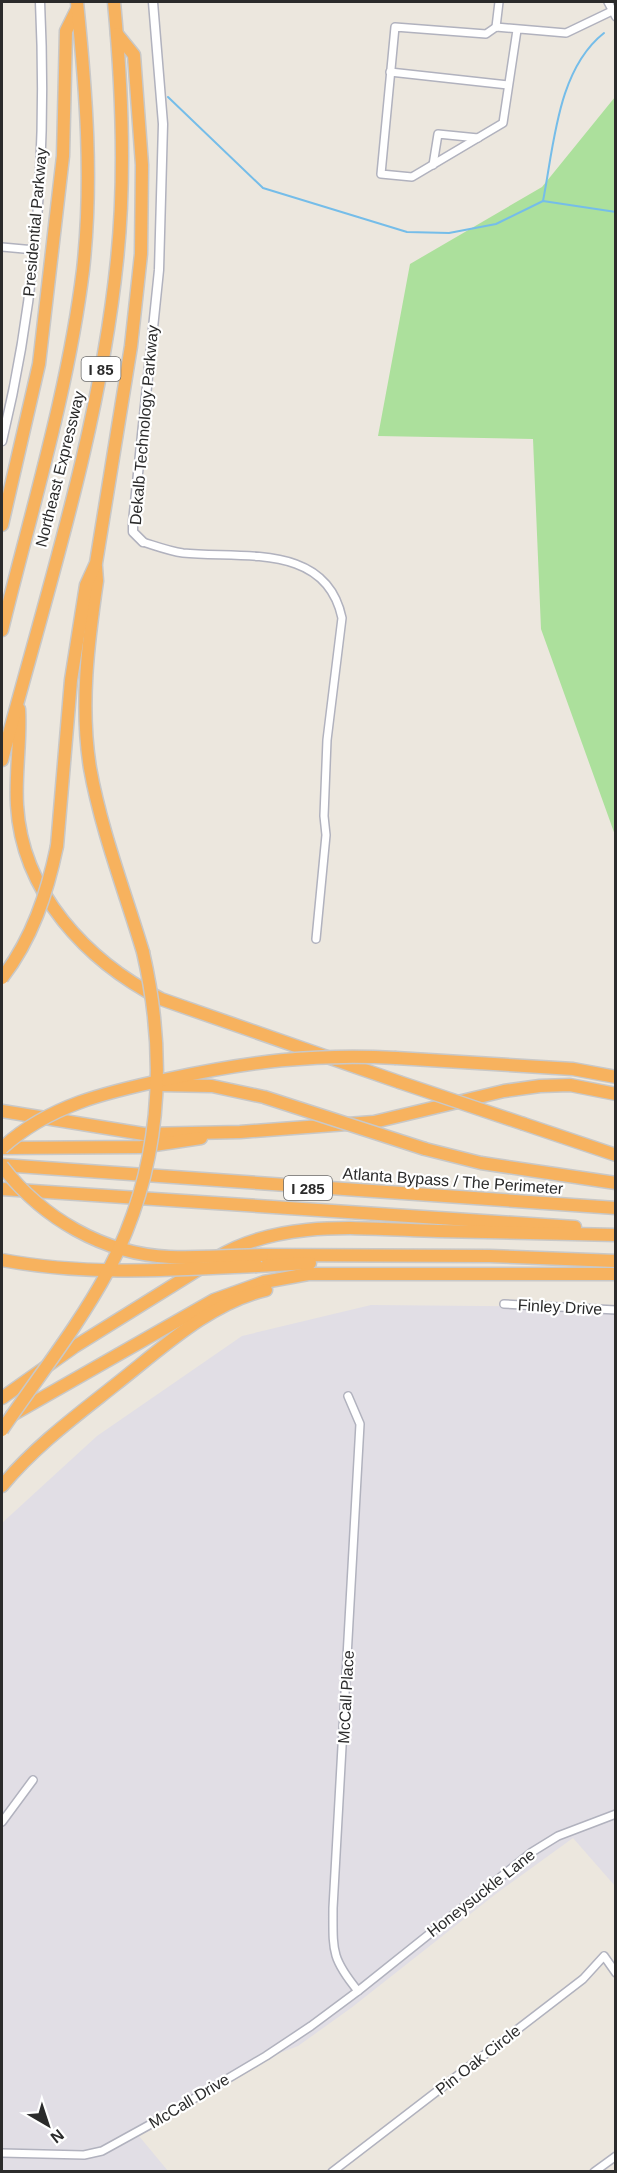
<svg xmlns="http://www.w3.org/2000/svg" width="617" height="2173" font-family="Helvetica,sans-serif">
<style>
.industrial{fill:#e1dee5}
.green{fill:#ace09c}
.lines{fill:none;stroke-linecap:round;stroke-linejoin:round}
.stream{stroke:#75bde9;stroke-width:2}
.minor-casing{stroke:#b1b2be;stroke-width:10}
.tertiary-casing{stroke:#b1b2be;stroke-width:11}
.motorway-casing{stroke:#c8c8c8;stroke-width:15}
.minor{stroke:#fff;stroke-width:7}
.tertiary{stroke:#fff;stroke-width:8}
.motorway{stroke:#f7b25e;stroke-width:12}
.motorway-bridge-casing{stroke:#c8c8c8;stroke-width:15;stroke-linecap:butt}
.motorway-bridge{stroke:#f7b25e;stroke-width:12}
.labels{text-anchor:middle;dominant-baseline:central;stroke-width:4.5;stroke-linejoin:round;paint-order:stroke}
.shield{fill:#fff;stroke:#6b6b6b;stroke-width:1.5}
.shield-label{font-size:15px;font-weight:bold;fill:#2b2b2b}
.street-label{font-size:16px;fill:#2b2b2b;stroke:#fff}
</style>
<rect width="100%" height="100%" fill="#ece7de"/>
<path class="industrial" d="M371,1305L615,1307V1886L573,1838L497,1893L351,2008L298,2046L251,2064L139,2136L168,2171L2,2172V1523L97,1436L242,1336Z"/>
<path class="green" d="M615,97V835L541,629L533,439L378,436L410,264L542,187Z"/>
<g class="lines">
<g class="stream">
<path d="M168,97L263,188L407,232L449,233L496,224L543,201L616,212"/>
<path d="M543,201C554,146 557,70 604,33"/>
</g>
<g class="minor-casing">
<g id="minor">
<path d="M608,2L616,17"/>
<path d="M496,27L499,2"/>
<path d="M517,30L503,123L412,177L381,174L395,27L486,34L496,27L566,33L612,11"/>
<path d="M390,72L508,85"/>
<path d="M433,165L438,134L478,138"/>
<path d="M2,247L35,250"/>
<path d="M143,542C156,546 169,551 183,553C241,559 326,542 342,618L327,740L324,816L326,835L316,939"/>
<path d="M504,1304L616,1310"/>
<path d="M348,1396L360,1424L333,1908C333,1951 331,1958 358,1991"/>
<path d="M2,1822L33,1780"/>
<path d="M2,2153L84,2155L102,2151L151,2124L266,2056L311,2026L358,1991L532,1852L558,1836L616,1814"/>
<path d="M332,2172L583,1979L604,1956L616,1973"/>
<path d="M594,2172L616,2156"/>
</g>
</g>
<g class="tertiary-casing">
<g id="tertiary">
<path d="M2,441C37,297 47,149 40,2"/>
<path d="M143,542L133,532V522L159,270L163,124L153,2"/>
</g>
</g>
<g class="motorway-casing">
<g id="motorway">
<path d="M2,525L39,364L63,156L66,31L77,9"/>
<path d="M96,567L97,581C88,643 80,706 90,768C101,830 125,892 143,952"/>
<path d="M2,630C31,511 68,392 83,270C93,180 86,91 77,2"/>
<path d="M19,709C21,741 15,773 17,805C22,893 87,961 161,999L399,1082"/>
<path d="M2,760C45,597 100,429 117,260C126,175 122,87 114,2"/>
<path d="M57,846L71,680L86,585L96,563L131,346L141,254L142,165L134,55L117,34"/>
<path d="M396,1058L573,1069L616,1077"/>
<path d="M2,1111L144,1134L240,1132L374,1122L504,1091L540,1086L570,1085L616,1094"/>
<path d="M524,1124L616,1155"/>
<path d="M2,1148L141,1147L201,1138"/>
<path d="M425,1149L481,1163L616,1183"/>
<path d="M2,1165L616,1208"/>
<path d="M2,1189L575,1227"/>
<path d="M262,1255L490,1256L616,1261"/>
<path d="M216,1258C281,1218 364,1229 438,1231C497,1232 556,1234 616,1235"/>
<path d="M257,1266L310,1263"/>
<path d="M2,1398L74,1347L201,1268"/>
<path d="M12,1415L214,1300L264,1282L308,1274H616"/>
<path d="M2,1486C34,1447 76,1416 115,1385C160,1350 209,1303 266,1290"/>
</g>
</g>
<use href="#minor" class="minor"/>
<use href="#tertiary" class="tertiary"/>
<use href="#motorway" class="motorway"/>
<g class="motorway-bridge-casing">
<g id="motorway-bridge">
<path d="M2,978C32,939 47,894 57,846"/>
<path d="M399,1082L524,1124"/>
<path d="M160,1085L212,1086L264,1097L425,1149"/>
<path d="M2,1148C49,1105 107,1092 168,1079C246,1062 316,1053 396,1058"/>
<path d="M2,1166C42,1218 103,1254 170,1257C201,1258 232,1256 262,1255"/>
<path d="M2,1260C87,1276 171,1270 257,1266"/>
<path d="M2,1430C37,1378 78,1327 108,1271C161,1171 168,1061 143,952"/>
</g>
</g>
<use href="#motorway-bridge" class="motorway-bridge"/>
</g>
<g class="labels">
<g class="shield">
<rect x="81.5" y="357" width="39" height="24" rx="4.5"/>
<rect x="284" y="1176" width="48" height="24" rx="4.5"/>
</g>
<g class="shield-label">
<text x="101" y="369">I 85</text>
<text x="308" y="1188">I 285</text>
</g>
<g class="street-label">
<text transform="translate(35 222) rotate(-85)">Presidential Parkway</text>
<text transform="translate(144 425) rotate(-85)">Dekalb Technology Parkway</text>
<text transform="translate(60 469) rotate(-76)">Northeast Expressway</text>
<text transform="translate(453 1181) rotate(4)">Atlanta Bypass / The Perimeter</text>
<text transform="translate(560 1307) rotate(3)">Finley Drive</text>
<text transform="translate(346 1697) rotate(-87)">McCall Place</text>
<text transform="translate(481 1893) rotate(-38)">Honeysuckle Lane</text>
<text transform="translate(478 2060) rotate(-38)">Pin Oak Circle</text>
<text transform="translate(189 2101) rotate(-31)">McCall Drive</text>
</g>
</g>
<rect width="617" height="2173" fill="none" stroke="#2b2b2b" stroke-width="6"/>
<g transform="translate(48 2125) rotate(141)" stroke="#ffffff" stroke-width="4.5" paint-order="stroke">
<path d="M0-4.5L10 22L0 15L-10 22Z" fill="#2b2b2b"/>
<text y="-9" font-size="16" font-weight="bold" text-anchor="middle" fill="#2b2b2b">N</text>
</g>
</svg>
